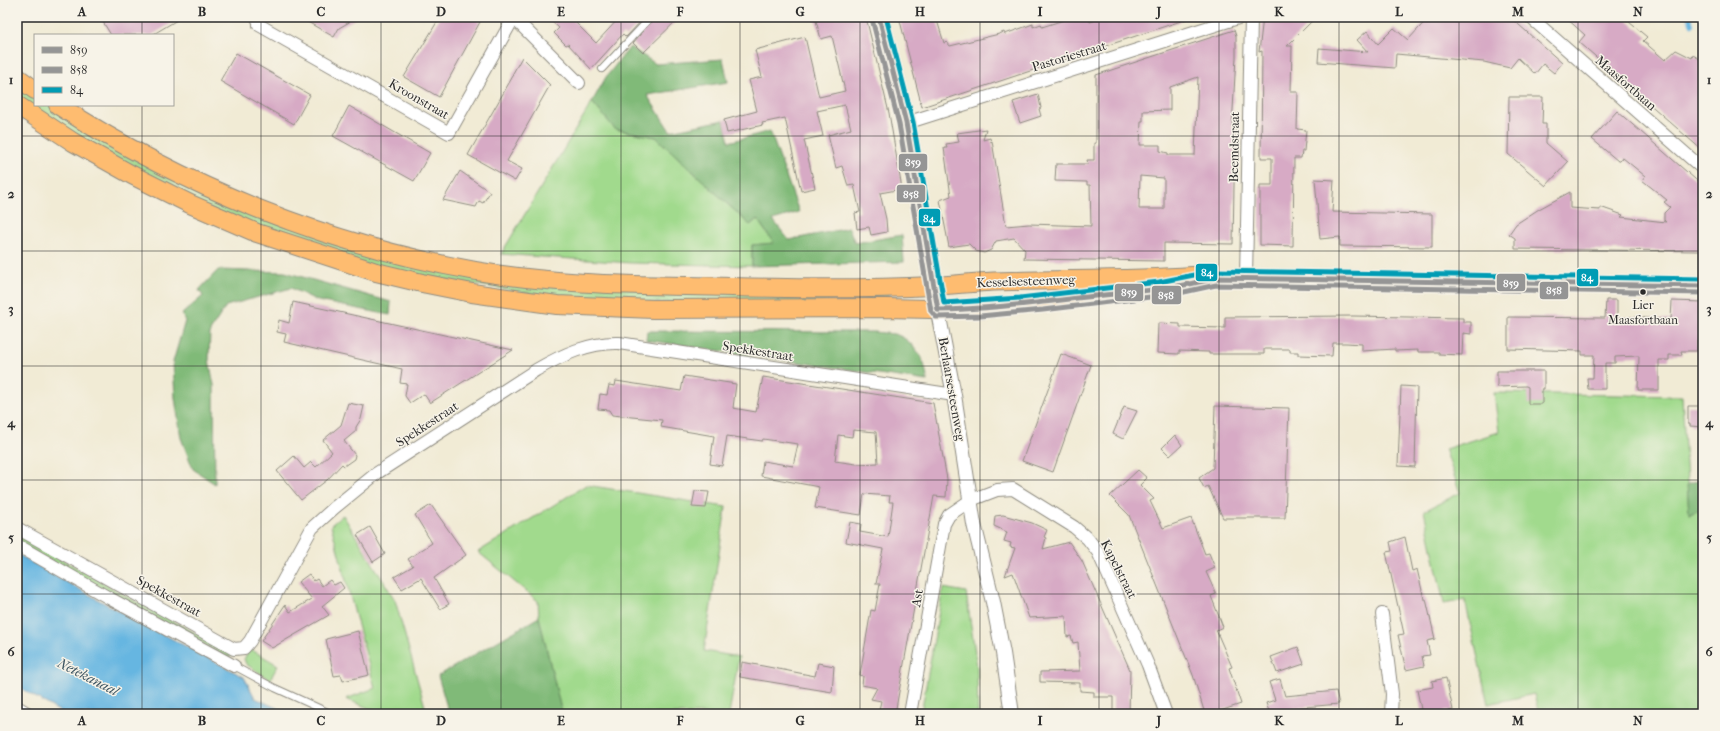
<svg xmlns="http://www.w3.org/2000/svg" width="1720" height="731" font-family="'IM FELL French Canon',serif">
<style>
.green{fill:#a1da8d;stroke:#66825c}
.forest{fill:#80ba78;stroke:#567252}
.water{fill:#66b6e1;stroke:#487086}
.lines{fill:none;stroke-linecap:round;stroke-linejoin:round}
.stream{stroke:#66b6e1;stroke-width:4.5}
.building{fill:#d7aac5;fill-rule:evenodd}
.service-casing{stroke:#8e8b80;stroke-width:8}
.pedestrian-casing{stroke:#8e8b80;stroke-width:11}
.minor-casing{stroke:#8e8b80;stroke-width:14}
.tertiary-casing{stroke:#8e8b80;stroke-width:16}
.primary-casing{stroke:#8e8b80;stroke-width:20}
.service{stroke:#fff;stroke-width:6}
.pedestrian{stroke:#fff;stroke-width:9}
.minor{stroke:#fff;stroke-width:12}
.tertiary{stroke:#fff;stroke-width:14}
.primary{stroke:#febc70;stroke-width:18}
.bus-1-casing{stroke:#f7f3e8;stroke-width:8}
.bus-2-casing{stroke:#f7f3e8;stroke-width:8}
.bus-3-casing{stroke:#f7f3e8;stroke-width:8}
.bus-1{stroke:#959595;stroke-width:5}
.bus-2{stroke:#959595;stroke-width:5}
.bus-3{stroke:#009cb4;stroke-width:5}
.grid{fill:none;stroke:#2b2b2b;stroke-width:1;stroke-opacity:0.55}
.bus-dot{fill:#2b2b2b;stroke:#f7f3e8;stroke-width:1.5}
.labels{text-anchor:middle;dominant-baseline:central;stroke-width:3;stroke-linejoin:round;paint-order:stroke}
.bus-label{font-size:12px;fill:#2b2b2b;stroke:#f7f3e8}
.street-label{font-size:13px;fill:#2b2b2b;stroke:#f7f3e8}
.water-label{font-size:14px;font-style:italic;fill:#3d5562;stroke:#f7f3e8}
.line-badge{stroke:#f7f3e8;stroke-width:1.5}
.badge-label{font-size:11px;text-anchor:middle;font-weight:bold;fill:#fff}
.neatline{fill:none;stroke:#2b2b2b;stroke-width:1.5}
.grid-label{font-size:13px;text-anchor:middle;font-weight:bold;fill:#2b2b2b}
</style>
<rect width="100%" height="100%" fill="#f7f3e8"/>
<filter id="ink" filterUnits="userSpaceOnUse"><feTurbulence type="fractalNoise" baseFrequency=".025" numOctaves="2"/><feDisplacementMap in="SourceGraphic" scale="8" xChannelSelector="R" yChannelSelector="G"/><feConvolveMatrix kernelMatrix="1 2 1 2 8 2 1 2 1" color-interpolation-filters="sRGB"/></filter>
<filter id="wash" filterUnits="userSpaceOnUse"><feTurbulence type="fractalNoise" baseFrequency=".012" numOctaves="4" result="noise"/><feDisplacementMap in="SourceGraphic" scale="16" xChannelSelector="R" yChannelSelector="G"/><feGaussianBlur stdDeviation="0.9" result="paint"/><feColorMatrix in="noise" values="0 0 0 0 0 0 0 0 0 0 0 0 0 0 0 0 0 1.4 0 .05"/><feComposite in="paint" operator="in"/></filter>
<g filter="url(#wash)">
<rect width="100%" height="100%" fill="#f1ebd5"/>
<g class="green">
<path d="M17,82L35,94V105H51L197,188L477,275L888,291V297L838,296L815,305L578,301L379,269L190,202L17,100Z"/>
<path d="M592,102L615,129L656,137L750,225L757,219L774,243L752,245V266L631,263L501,254Z"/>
<path d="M1494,393L1682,396L1689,514L1703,509V714H1539L1534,694L1488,704L1465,600L1444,604L1424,511L1460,493L1445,449L1499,432Z"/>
<path d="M586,485L726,507L704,651L739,657L729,714H562L539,617L538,601L478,552Z"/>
<path d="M343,515L395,600L427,714H383L346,699L375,688L331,525Z"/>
<path d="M17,534L153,611L236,654L227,657L17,542Z"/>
<path d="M943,588L966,592L977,666L978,714H921Z"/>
<path d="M250,649L278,665L270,680L246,664L244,659Z"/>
</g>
<g class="forest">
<path d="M630,47L656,64L723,59L728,82L647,95L670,131L724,120L729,142L770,131L799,212L773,220L789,240L849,228L855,243L902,235L904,262L752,266V245L774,243L757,219L750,225L656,137L615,129L592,102L606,77Z"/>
<path d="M218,270L285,272L391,302L390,315L318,301L291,288L226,306L210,331L209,360L214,385L215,484L193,469L181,438L175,398L173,362L185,321L182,314L203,296L199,290Z"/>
<path d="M647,331L875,332C881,333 888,333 894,334C914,339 927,362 927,381L646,340Z"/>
<path d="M1703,479V509L1689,514L1687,484Z"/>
<path d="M539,617L562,714H449L438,676Z"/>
</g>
<path class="water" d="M17,554L104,603L244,677L255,698L290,714H64L17,686Z"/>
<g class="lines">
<path class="stream" d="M1689,17L1692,25"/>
</g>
<g id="blocks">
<g class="building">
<path d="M100,17H182L152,35H111Z"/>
<path d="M299,17H358L339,28L334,37Z"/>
<path d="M440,17H480L478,21L480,22L439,97L404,77Z"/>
<path d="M547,17H570L596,43L620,17H645L626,37L623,34L591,69L568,44L566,45L554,33L559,28Z"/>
<path d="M655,17H680L643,53L633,43Z"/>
<path d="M815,17H866L889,113L902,189L880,193L886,219L887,232L871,235L869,227L857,229L855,213L860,212L854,185L848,186L842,166L836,168L828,135L851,129L845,105L817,111L823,136L804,140L815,188L801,191L785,118L762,123L763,125L727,133L724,120L757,111L749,80L762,77L755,50L805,37L819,97L845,91L832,36L821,39Z"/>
<path d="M899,17H936L944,43L947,42L950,46L999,34L1004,32L1005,34L1033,24V27L1041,24L1042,27L1073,17H1088L1090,22L1105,17H1187V19L922,107Z"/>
<path d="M1263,17H1316L1287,46H1292L1291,92H1298L1297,129L1306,130L1304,151H1302L1301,158H1294L1293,246L1260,245V185H1272V158H1261L1262,51L1259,52Z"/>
<path d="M1429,17H1510L1562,63L1554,73L1543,64L1535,74L1518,58L1510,68L1484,62L1396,54L1395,68L1318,62L1319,48L1368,52L1357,40L1367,31L1378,44L1394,28L1408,40Z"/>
<path d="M1565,17H1623L1647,37L1643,41L1665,60L1676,50L1692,58L1693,55L1703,61V151L1579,42L1585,35Z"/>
<path d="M1234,30L1236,36V57L1232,127H1235L1233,244L1164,243V261L1024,259L1025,250L1014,238L996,241L991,250L984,253L976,251L969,244L949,247L940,200L951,196L944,148H947L946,144L959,142L957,133L986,129L983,140L990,138L991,142L992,141L1006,226L1029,224L1091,226L1090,185H1087V182L1055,181L1056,164H1088L1087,160H1094V143H1096V75ZM1198,77L1195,155H1168V153L1160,151V145H1140L1141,121H1143V111L1170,110V87ZM1140,176L1164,178V209H1139Z"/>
<path d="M236,53L310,95L294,124L220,81Z"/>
<path d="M522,57L550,85L507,161L522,169L515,181L468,155L513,76L512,75Z"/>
<path d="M1038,94L1041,108L1039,109L1041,116L1020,123L1013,102Z"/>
<path d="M1509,97H1543L1542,124H1546V143L1568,162L1546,186L1508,154Z"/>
<path d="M349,106L430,153L414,181L333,136Z"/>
<path d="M1617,111L1703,186V251L1515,249V238L1509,234L1516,224L1539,209L1570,192V208L1600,210V207L1623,215L1621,217L1666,222L1664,220V213L1670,207L1664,202L1667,200L1642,180L1645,176L1623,158L1618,161L1592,139Z"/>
<path d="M460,171L490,192L483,203L479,201L476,207L443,200Z"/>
<path d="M1315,179L1334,180L1332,212L1432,214V247L1340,246V237L1320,239Z"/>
<path d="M1606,300H1617V318L1635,317L1659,319H1671L1672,301L1703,302V340H1697V351H1681L1682,355H1669V360H1659V390H1638L1639,356L1615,357V363H1605V389H1588L1587,378H1593L1594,355H1582V351L1508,349V317L1605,318Z"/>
<path d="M293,302L513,350L430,403L424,394L410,403L405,396L407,384L400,383L402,369L284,342L286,334L277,332L279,320L289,323Z"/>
<path d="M1354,316L1463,318V322H1471V334L1463,333L1462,355L1439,354V352H1418V350L1395,351V349L1362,351V344L1346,343H1333L1332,356L1298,355V352H1290V349H1264V354H1209V352L1179,351V354L1157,353L1158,323L1180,324V327L1225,328V317Z"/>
<path d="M1061,354L1091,365L1053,472L1022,461Z"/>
<path d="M1497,371H1544V389H1542V404H1528V387L1526,386L1497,387Z"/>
<path d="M684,376L736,384L733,408L756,412L763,377L933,403L947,479L946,497L934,496L895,714H878L881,701L871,699L877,688L862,685L863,676L860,675L871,610L875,611L880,584H876L883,549L846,542L850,522L861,524L860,532L888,537L893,502H889L890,496L864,494L861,515L815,508L819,487L761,476L763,461L793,466L798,444L763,439L762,441L727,436L722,466L710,464L714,436L661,427L662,420L612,415L609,410L598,409L600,394L607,395L609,385L615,386L616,381L681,391ZM853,430L876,432L878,463L856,464L835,461L838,435L852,437Z"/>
<path d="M1401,386L1417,387L1415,467L1398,466Z"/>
<path d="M348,403L364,406L361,419L356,427V431L344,441L355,455L354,459L344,466L342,464L327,480L301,500L277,471L294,456L304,468L311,462L316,467L332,452L323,440L341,425Z"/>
<path d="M1215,406L1289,408L1285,518H1223L1208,486L1204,488L1199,478L1213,468Z"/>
<path d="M1688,406H1703V427L1690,426V424H1688Z"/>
<path d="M1124,407L1137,411L1123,439L1113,434Z"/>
<path d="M1175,435L1182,445L1170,456L1162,448Z"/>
<path d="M1138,470L1147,478L1140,485L1154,499L1150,501L1163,528L1191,518L1205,554L1209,553L1215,568L1206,572L1216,594L1211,596L1223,627L1216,630L1232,667L1229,668L1241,704L1211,714H1205L1193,675L1129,515L1110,496Z"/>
<path d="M695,491L709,492L706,508L692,507Z"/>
<path d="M431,505L466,555L434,578L449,604L440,609L421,578L402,589L394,577L413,566L408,559L432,543L415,515Z"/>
<path d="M1003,515L1032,523L1047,530L1044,537L1046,538L1043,549L1069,542L1082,561L1130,670L1129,714H1113V697H1094V692L1080,691V683L1040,682V672L1080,671L1078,642L1073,643L1071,636L1067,637L1066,616L1029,618L1013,573L1005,576L1015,548L1010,547L1011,543L1004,541L1007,532L994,526L995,516Z"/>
<path d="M370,527L385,554L373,562L357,535Z"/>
<path d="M1405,537L1412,571L1417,569L1424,599H1426L1435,639L1427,641L1430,655L1422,656L1424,666L1406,670L1398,635L1404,634L1386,552L1392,551L1390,542Z"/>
<path d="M309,574L314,581L317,579L322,586L330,580L334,585L340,582L344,588L322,606L329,615L272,648L261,641L285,605L290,612L312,599L298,582Z"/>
<path d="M358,631L369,675L343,681L341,675L334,676L326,639Z"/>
<path d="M1298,647L1304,664L1277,673L1271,657Z"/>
<path d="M742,662L815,676L818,663L834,666L832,692L740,677Z"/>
<path d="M1446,678L1453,710L1434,714H1422L1417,690L1433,687L1432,681Z"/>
<path d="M1280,679L1285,696L1336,691L1339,704L1294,708L1289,710L1290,713L1287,714H1280V713L1270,714L1266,703L1275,700L1269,682Z"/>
</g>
</g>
</g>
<g filter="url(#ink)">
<use href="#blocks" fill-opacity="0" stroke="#8e8b80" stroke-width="1"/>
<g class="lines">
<g class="service-casing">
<g id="service">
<path d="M602,69L651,17"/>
<path d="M234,666L275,688L332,714"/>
</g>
</g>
<g class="pedestrian-casing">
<path id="pedestrian" d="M255,17L259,25"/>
</g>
<g class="minor-casing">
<g id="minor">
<path d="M1530,17L1703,169"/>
<path d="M514,18L579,83"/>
<path d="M259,25L449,133L514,17"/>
<path d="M906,123L1241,17"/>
<path d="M1246,278L1251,17"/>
<path d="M17,528L234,649L244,648L250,641L312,528L334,508L377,473L536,370C562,355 589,342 619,343L954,395"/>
<path d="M17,545L109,598L234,666"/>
<path d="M1382,614L1392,694L1391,714"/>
<path d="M17,707L29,714"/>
<path d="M910,714L944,524L949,515L971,500L997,490L1013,489L1074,527L1088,539L1098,552L1148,665L1166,714"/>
</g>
</g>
<g class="tertiary-casing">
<path id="tertiary" d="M879,17L906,123L933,286L954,395L974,524L993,602L1003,653L1012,714"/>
</g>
<g class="primary-casing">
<g id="primary">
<path d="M17,77L35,90"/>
<path d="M17,105L73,142L132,175L190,204L257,233L376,272L422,283L472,293L557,305L653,309L886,308L977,310L1165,288"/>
<path d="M58,105C184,187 328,245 476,271C546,283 616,285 687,286C769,288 851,290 933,286C951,285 969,283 986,282C1055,279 1123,281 1192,276L1215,278L1703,286"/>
</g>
</g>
<use href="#service" class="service"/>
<use href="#pedestrian" class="pedestrian"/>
<use href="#minor" class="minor"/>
<use href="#tertiary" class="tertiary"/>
<use href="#primary" class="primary"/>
<g class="bus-1-casing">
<g id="bus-1">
<path d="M879,17L906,123L938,310"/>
<path d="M938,310C994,309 1049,301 1104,295C1142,291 1179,288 1215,278L1703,286"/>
</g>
</g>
<g class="bus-2-casing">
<path id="bus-2" d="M872,19L899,124L931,311L936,317L980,316L1043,310L1175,294L1216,285L1703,293"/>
</g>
<g class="bus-3-casing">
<path id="bus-3" d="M886,17L913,122L944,303L1020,298L1159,282L1214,271L1703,279"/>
</g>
<use href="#bus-1" class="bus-1"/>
<use href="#bus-2" class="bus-2"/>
<use href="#bus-3" class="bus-3"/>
</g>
</g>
<path class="grid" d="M142,17V35M261,17V714M381,17V714M501,17V714M621,17V714M740,17V714M860,17V714M980,17V714M1099,17V714M1219,17V714M1339,17V714M1459,17V714M1578,17V714M142,105V714M17,136H1703M17,251H1703M17,366H1703M17,480H1703M17,594H1703"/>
<circle class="bus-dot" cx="1643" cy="292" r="3.5"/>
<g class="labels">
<g class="bus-label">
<text x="1643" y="305">Lier<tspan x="1643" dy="15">Maasfortbaan</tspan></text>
</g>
<g class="street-label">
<text transform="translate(1069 56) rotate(-17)">Pastoriestraat</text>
<text transform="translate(1626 83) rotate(41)">Maasfortbaan</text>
<text transform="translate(419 99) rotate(30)">Kroonstraat</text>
<text transform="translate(1234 147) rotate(-89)">Beemdstraat</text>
<text transform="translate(1026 281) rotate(-2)">Kesselsesteenweg</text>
<text transform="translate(758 351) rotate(9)">Spekkestraat</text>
<text transform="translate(952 389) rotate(80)">Berlaarsesteenweg</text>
<text transform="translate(427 424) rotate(-33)">Spekkestraat</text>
<text transform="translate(1119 569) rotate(63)">Kapelstraat</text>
<text transform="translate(169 596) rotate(29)">Spekkestraat</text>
<text transform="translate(917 598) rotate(-80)">Ast</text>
</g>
<g class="water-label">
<text transform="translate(88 677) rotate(27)">Netekanaal</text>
</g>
</g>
<g class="line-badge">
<rect x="898" y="153" width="30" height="19" rx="4" fill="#959595"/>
<rect x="896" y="184" width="30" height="19" rx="4" fill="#959595"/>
<rect x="918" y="208" width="23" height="19" rx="4" fill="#009cb4"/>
<rect x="1195" y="263" width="23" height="19" rx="4" fill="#009cb4"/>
<rect x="1576" y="268" width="23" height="19" rx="4" fill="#009cb4"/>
<rect x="1496" y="273" width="30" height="19" rx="4" fill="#959595"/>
<rect x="1539" y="281" width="30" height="19" rx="4" fill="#959595"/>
<rect x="1114" y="283" width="30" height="19" rx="4" fill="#959595"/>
<rect x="1151" y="285" width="31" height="20" rx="4" fill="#959595"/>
</g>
<g class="badge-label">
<text x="913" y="166">859</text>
<text x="911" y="198">858</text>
<text x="929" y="222">84</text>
<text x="1207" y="276">84</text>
<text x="1587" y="281">84</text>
<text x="1511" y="287">859</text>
<text x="1554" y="294">858</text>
<text x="1129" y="296">859</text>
<text x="1166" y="299">858</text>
</g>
<rect width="1720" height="731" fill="none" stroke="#f7f3e8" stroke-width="44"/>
<rect x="34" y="34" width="140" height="72" fill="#f7f3e8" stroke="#a5a39c"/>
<rect x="42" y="47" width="20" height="6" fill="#959595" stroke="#a5a39c"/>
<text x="70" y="54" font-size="12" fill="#2b2b2b">859</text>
<rect x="42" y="67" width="20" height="6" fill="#959595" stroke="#a5a39c"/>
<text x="70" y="74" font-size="12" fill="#2b2b2b">858</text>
<rect x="42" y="87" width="20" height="6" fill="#009cb4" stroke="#a5a39c"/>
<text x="70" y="94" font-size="12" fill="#2b2b2b">84</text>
<rect x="22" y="22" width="1676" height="687" class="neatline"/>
<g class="grid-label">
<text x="82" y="16">A</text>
<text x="202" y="16">B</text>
<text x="321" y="16">C</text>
<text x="441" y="16">D</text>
<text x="561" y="16">E</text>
<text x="680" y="16">F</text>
<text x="800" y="16">G</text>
<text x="920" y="16">H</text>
<text x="1040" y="16">I</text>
<text x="1159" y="16">J</text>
<text x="1279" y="16">K</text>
<text x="1399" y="16">L</text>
<text x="1518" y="16">M</text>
<text x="1638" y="16">N</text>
<text x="11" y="84">1</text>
<text x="1709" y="84">1</text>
<text x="11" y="198">2</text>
<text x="1709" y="198">2</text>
<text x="11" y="313">3</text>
<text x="1709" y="313">3</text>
<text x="11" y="427">4</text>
<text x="1709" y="427">4</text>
<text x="11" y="542">5</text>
<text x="1709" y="542">5</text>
<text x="11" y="656">6</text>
<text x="1709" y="656">6</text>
<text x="82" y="725">A</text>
<text x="202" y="725">B</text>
<text x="321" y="725">C</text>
<text x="441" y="725">D</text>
<text x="561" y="725">E</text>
<text x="680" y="725">F</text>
<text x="800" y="725">G</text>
<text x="920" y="725">H</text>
<text x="1040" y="725">I</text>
<text x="1159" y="725">J</text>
<text x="1279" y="725">K</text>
<text x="1399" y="725">L</text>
<text x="1518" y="725">M</text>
<text x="1638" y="725">N</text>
</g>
</svg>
